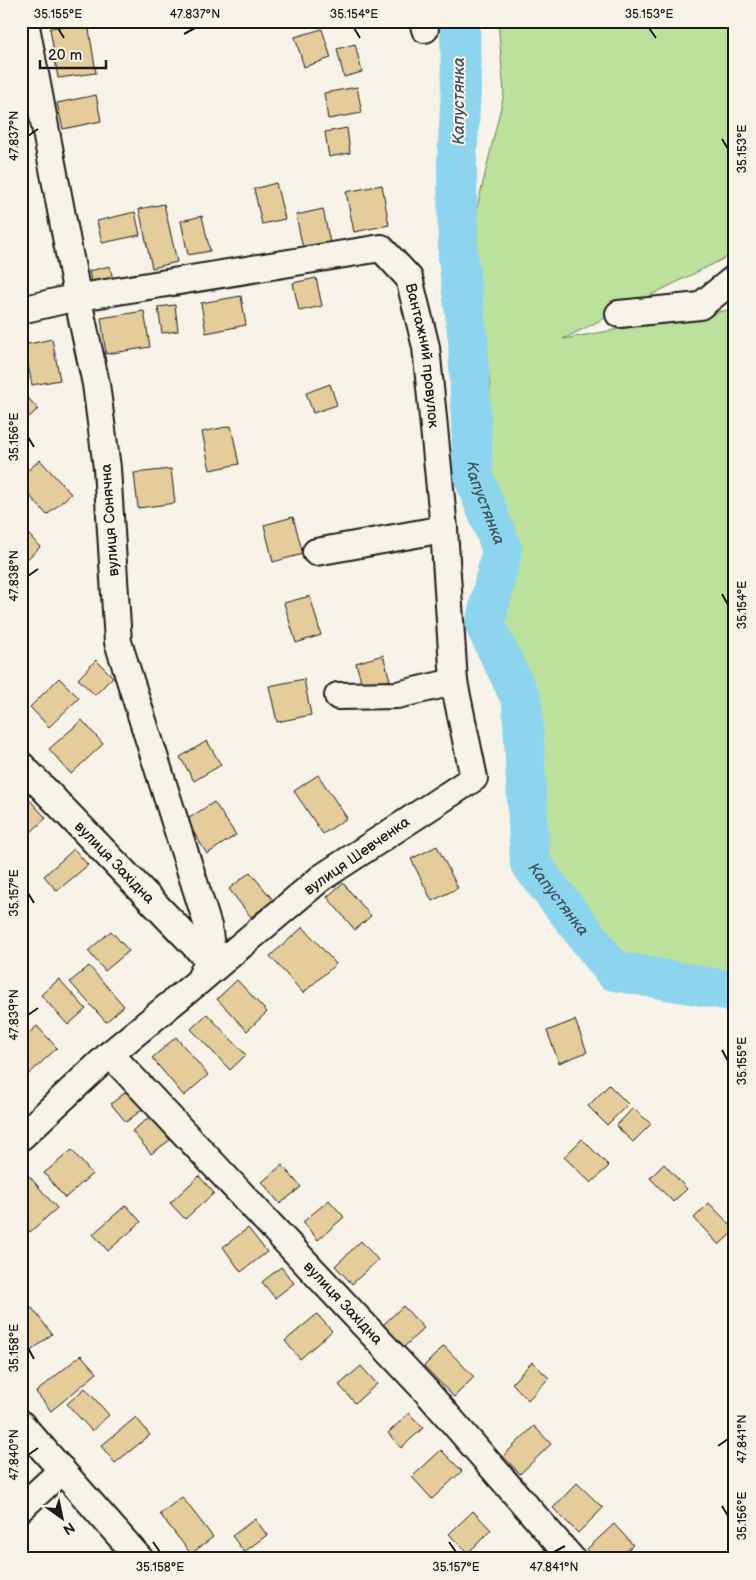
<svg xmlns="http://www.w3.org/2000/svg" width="756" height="1580" font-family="'Balsamiq Sans',sans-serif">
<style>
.green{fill:#bbe19d;stroke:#6c7e5c}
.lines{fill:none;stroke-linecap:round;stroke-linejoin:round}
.river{stroke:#8dd5ef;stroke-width:40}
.building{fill:#e4cc9b;stroke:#1c1c1c}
.minor-casing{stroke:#1c1c1c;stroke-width:30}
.minor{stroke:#f7f3e8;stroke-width:26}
.ticks{fill:none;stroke:#1c1c1c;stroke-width:2}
.labels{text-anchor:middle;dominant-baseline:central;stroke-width:4;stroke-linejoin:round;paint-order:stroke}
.street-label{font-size:15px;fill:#1c1c1c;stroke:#f7f3e8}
.water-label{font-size:16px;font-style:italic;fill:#3e545b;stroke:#f7f3e8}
.neatline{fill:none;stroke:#1c1c1c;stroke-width:2}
.ticks-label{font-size:12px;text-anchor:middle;fill:#1c1c1c}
</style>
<rect width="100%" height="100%" fill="#f7f3e8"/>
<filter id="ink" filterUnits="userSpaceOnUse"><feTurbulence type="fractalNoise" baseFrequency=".02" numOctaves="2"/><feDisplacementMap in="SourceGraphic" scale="10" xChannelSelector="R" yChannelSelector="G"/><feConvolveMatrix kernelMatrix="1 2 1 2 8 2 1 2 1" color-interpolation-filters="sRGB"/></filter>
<g filter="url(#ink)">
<path class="green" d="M498,21H735V253L563,339L735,309V978L733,976L628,957L545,859L538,702L500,619L519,548L487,468L490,383L467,250L504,94Z"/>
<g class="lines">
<path class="river" id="s1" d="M460,21L461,89L457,161L458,258L468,340L473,475L502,549L485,625L522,701L530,863L614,971L732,991L735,994"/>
</g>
<g class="building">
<path d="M88,23L96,73L58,78L50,28Z"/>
<path d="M322,29L331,58L304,67L295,37Z"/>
<path d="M355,44L362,72L344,77L337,49Z"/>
<path d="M357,87L362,113L328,119L324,93Z"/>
<path d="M96,95L101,121L63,129L57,103Z"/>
<path d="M347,128L350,153L329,157L325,132Z"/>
<path d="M276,183L285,219L262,224L254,189Z"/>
<path d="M382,185L389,225L354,232L346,192Z"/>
<path d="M164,204L177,262L152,268L139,209Z"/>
<path d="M323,209L330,243L303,249L296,215Z"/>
<path d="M135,212L140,235L102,243L97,221Z"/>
<path d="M202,216L210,251L188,255L181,221Z"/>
<path d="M110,266L114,286L93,290L89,271Z"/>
<path d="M316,278L322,306L299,311L293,283Z"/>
<path d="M241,296L246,325L206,333L201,303Z"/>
<path d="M175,305L178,331L162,333L158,307Z"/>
<path d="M144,311L150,347L106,354L101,318Z"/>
<path d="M52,339L60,380L32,385L24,345Z"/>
<path d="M330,384L337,405L313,413L306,393Z"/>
<path d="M22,391L38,409L21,424V392Z"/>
<path d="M231,426L239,464L210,470L202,432Z"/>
<path d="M40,460L71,494L47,515L21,486V476Z"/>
<path d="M171,469L175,503L138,508L134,473Z"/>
<path d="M293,517L303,554L273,562L264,525Z"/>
<path d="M21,526L40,547L22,564L21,563Z"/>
<path d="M310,596L321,635L296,643L284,603Z"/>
<path d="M383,655L390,680L363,688L356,663Z"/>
<path d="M96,660L113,677L95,695L78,679Z"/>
<path d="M59,678L79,698L49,727L30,707Z"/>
<path d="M304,679L311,715L277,722L269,686Z"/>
<path d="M82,720L103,744L71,774L49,749Z"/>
<path d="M207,741L221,765L194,781L180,757Z"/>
<path d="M318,775L347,818L323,834L294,791Z"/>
<path d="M25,795L46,818L29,834L21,826V799Z"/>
<path d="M214,802L236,835L207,854L186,820Z"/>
<path d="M437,846L458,888L432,901L411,859Z"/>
<path d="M74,849L88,865L57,891L44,876Z"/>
<path d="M250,872L273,900L251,917L229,889Z"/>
<path d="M343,883L371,916L355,930L327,897Z"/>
<path d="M303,927L336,964L303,993L270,956Z"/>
<path d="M111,931L129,951L105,971L88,951Z"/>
<path d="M89,966L124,1006L106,1022L70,982Z"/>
<path d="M59,979L86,1009L68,1025L41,995Z"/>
<path d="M237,980L267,1012L247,1031L217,999Z"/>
<path d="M207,1014L246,1055L230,1070L191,1029Z"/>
<path d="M575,1020L587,1052L559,1063L547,1031Z"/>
<path d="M37,1026L57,1048L29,1074L21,1067V1040Z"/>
<path d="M176,1037L208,1075L184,1096L152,1058Z"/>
<path d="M609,1085L628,1104L607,1125L588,1106Z"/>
<path d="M128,1090L143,1109L126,1122L111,1104Z"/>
<path d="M633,1108L651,1124L633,1142L616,1126Z"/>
<path d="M151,1116L170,1140L151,1154L132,1131Z"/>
<path d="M582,1139L609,1166L591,1183L564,1157Z"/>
<path d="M72,1150L92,1174L65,1198L44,1173Z"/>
<path d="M664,1164L687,1189L673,1202L650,1178Z"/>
<path d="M282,1165L301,1187L280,1204L262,1182Z"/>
<path d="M29,1176L57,1208L30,1232L21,1222V1183Z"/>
<path d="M199,1176L214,1193L185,1219L170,1203Z"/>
<path d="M329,1200L344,1217L318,1240L303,1222Z"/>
<path d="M709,1203L735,1230L719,1245L694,1218Z"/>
<path d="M126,1205L141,1222L108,1251L93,1234Z"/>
<path d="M248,1228L267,1252L241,1272L223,1247Z"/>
<path d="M361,1241L378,1260L352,1284L335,1266Z"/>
<path d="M281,1267L294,1283L275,1298L262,1282Z"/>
<path d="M403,1306L424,1328L404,1347L383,1325Z"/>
<path d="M32,1308L52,1334L21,1359V1316Z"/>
<path d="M317,1314L332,1331L300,1359L285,1341Z"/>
<path d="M444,1346L474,1377L454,1397L424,1366Z"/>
<path d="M81,1355L97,1373L51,1411L36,1392Z"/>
<path d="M532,1362L549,1378L528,1400L512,1383Z"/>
<path d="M361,1366L377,1384L355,1403L339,1385Z"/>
<path d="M85,1388L109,1415L92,1431L67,1404Z"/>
<path d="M409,1413L423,1428L401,1448L388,1433Z"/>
<path d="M136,1417L150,1435L115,1463L101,1446Z"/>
<path d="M534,1426L551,1444L520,1474L503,1456Z"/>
<path d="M441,1450L462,1471L432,1499L412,1477Z"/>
<path d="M577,1483L603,1508L578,1533L553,1508Z"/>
<path d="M182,1497L213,1537L191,1554L160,1514Z"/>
<path d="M735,1509V1524L728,1515Z"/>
<path d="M473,1511L491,1530L468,1553L449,1534Z"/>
<path d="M255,1519L267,1535L244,1552L232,1536Z"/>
<path d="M614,1524L633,1545L618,1559H596L587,1549Z"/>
</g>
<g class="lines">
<g class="minor-casing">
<g id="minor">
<path d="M423,21L425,29"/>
<path id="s2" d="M21,310L64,300H78L87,296L381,248L409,278L426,347L444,529L454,682L474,778L321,878L199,981"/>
<path d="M619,314L700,306L735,278"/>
<path d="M316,552L444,529"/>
<path d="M338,696L397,695L454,682"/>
<path id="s3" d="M21,765L200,951L212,953"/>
<path id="s4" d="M110,1054L426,1391L572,1559"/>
<path d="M21,1137L110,1054L199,981L212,953L208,926L118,642L107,468L96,384L78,300L25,21"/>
<path d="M21,1424L140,1559"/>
<path d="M21,1508L59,1473L61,1469"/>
</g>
</g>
<use href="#minor" class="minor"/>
</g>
</g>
<path class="ticks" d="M58,28L64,38M354,28L360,38M649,28L656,38M184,34L195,28M28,136L38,129M722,139L728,149M28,437L34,447M28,576L38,569M722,594L728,605M28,893L34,903M28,1015L38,1008M722,1050L728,1061M28,1348L34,1359M718,1446L728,1439M28,1455L38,1448M722,1506L728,1516M153,1542L160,1552M449,1542L456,1552M554,1552L565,1546"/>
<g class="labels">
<g class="street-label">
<text stroke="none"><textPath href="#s2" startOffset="486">Вантажний провулок</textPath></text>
<text transform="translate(110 520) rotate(-94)">вулиця Сонячна</text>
<text transform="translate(357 856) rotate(-35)">вулиця Шевченка</text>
<text stroke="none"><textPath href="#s3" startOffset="135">вулиця Західна</textPath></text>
<text stroke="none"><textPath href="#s4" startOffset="341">вулиця Західна</textPath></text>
</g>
<g class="water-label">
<text transform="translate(459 101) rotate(-90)">Капустянка</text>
<text stroke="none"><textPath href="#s1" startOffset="485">Капустянка</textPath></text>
<text stroke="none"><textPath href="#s1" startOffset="905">Капустянка</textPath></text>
</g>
</g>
<rect width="756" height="1580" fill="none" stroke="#f7f3e8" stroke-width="55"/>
<g transform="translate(62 1518) rotate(147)" stroke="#f7f3e8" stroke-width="4" paint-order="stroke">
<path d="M0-4L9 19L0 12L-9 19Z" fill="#1c1c1c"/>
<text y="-8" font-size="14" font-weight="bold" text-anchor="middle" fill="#1c1c1c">N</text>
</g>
<path d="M40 60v8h66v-8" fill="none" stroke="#1c1c1c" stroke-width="2.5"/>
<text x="48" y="60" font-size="15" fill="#1c1c1c" stroke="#f7f3e8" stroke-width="4" paint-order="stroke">20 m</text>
<rect x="28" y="28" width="700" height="1524" class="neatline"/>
<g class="ticks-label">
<text x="58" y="18">35.155°E</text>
<text x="195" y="18">47.837°N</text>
<text x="354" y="18">35.154°E</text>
<text x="649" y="18">35.153°E</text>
<text transform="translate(14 136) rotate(-90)" y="4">47.837°N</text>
<text transform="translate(742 149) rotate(-90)" y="4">35.153°E</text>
<text transform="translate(14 437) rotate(-90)" y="4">35.156°E</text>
<text transform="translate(14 576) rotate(-90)" y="4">47.838°N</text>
<text transform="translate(742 605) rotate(-90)" y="4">35.154°E</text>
<text transform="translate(14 893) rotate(-90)" y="4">35.157°E</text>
<text transform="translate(14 1015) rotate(-90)" y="4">47.839°N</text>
<text transform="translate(742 1061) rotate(-90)" y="4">35.155°E</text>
<text transform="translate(14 1348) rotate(-90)" y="4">35.158°E</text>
<text transform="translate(742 1439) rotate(-90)" y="4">47.841°N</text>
<text transform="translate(14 1455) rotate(-90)" y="4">47.840°N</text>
<text transform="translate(742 1516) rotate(-90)" y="4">35.156°E</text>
<text x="160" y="1571">35.158°E</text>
<text x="456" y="1571">35.157°E</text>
<text x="554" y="1571">47.841°N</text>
</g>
</svg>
